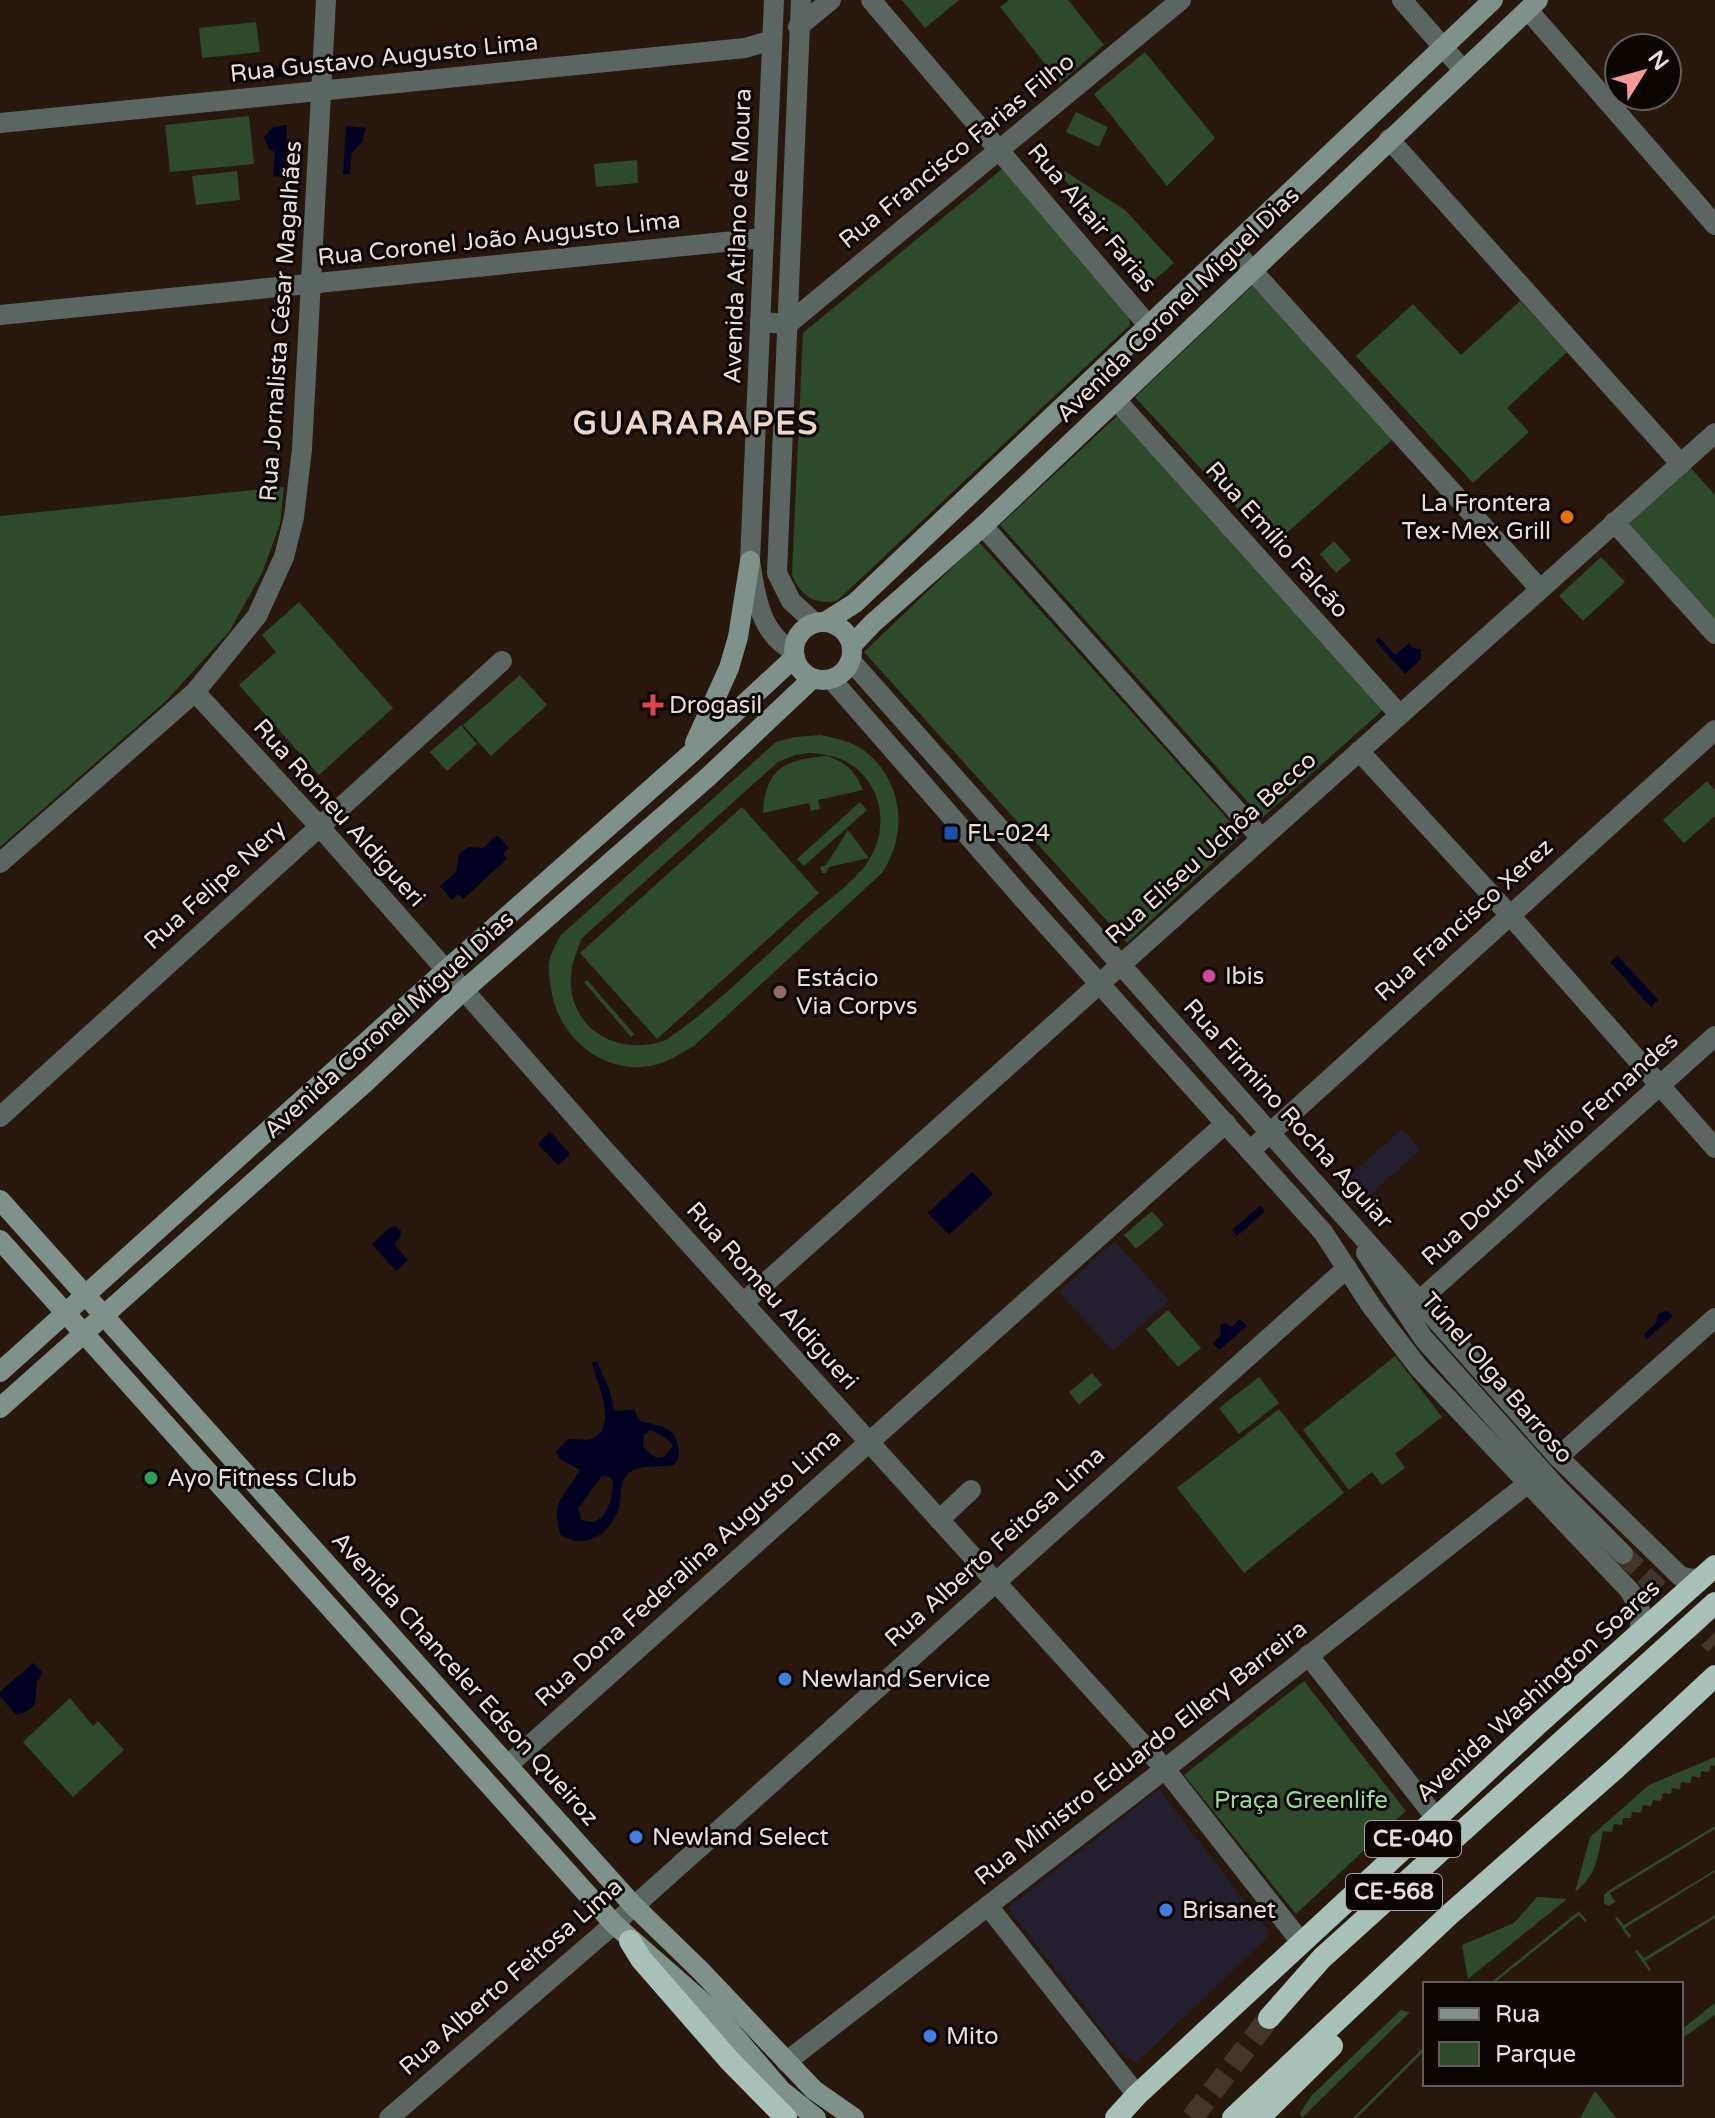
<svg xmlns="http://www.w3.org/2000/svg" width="1715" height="2118" font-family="'Varela Round',sans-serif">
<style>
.commercial{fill:#241f2f}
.green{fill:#2d4a2a;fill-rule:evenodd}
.water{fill:#000023;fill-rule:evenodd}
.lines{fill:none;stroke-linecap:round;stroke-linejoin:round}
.tertiary-tunnel{stroke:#44352a;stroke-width:20;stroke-dasharray:20 10;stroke-linecap:butt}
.trunk-tunnel{stroke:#44352a;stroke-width:22;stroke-dasharray:22 11;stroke-linecap:butt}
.minor{stroke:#5b6662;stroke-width:20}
.tertiary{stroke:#5b6662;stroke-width:20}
.secondary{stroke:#7f918b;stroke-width:20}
.trunk{stroke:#a8c2ba;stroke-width:22}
.food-dot{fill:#e8710a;stroke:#0b0502;stroke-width:3}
.health-dot{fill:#e0444e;stroke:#0b0502;stroke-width:3}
.transit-dot{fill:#1a4fb4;stroke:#0b0502;stroke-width:3}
.hotel-dot{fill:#d1479c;stroke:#0b0502;stroke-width:3}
.education-dot{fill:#8d6e63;stroke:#0b0502;stroke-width:3}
.leisure-dot{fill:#2e9e5b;stroke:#0b0502;stroke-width:3}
.shop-dot{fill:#3f7fe0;stroke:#0b0502;stroke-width:3}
.labels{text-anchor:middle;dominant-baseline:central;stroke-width:6;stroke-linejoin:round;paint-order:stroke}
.shield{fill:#0b0502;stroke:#a79e97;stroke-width:2}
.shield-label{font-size:22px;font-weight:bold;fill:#eadfd7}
.street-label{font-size:24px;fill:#eadfd7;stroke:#0b0502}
.poi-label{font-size:24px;fill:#eadfd7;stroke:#0b0502;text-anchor:start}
.park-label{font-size:24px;fill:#99db93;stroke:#0b0502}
.district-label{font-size:32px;font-weight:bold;letter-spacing:2px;fill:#ecd6c6;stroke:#0b0502}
</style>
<rect width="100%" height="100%" fill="#27170c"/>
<g class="commercial">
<path d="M1402,1129L1420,1150L1356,1208L1337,1187Z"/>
<path d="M1115,1241L1169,1301L1113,1351L1059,1292Z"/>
<path d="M1159,1789L1268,1931V1937L1136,2063L1119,2051L1008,1908Z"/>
</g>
<g class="green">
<path d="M902,0H959L925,28Z"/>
<path d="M1009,0H1068L1104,45L1060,83L1000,7Z"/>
<path d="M256,22L260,52L202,58L199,28Z"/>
<path d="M1145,52L1215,138L1167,186L1094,94Z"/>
<path d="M1076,112L1108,127L1099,147L1066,132Z"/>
<path d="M249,116L254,164L170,172L165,125Z"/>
<path d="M637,160L638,183L596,187L594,164Z"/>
<path d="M1002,169L1129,315L1130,325L838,600C816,607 799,595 792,574L803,333Z"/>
<path d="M237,171L240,200L196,205L192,176Z"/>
<path d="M1057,171L1066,172L1125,210L1174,263L1152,282Z"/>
<path d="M1253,285L1394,438L1272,546L1135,397Z"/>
<path d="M1520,301L1567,352L1507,408L1529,432L1473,483L1356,356L1413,304L1461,355Z"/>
<path d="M1117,416L1385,708L1262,818L1000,525Z"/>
<path d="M1690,467L1715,495V621L1624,527Z"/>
<path d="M284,487L280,524L262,573L229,632L167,700L0,847V516Z"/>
<path d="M1334,541L1351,560L1336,573L1320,554Z"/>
<path d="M979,542L1242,835L1127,943L864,652Z"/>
<path d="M1601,557L1625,582L1583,621L1559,596Z"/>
<path d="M299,602L393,708L319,775L239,685L276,652L262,635Z"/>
<path d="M520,675L547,705L491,756L463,725Z"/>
<path d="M461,725L477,744L447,771L430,752Z"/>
<path d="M820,735C834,738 849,740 862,749C903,778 909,833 882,873L695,1045C682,1053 667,1063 651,1066C603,1074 561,1039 552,994C550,982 547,969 550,957C553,949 557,942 561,935L776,742L795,737ZM808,753C833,753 856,762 870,784C885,807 883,838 869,860C854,883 826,901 806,919C761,960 716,1006 666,1040C619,1058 567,1029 571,975C572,962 577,950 582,938L778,762L795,755Z"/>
<path d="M827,756C847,763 855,771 863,790L818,800L820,809L811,811L809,803L763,813C765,768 786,759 827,756Z"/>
<path d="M1707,781L1715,790V816L1684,843L1663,820Z"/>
<path d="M860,802L867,810L804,866L797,859Z"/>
<path d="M742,807L819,893L657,1039L580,953Z"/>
<path d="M848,830L869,858L829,867L826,873H822L820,867L826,865Z"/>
<path d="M587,980L634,1034L631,1037L584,982Z"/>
<path d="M1152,1211L1164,1225L1136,1249L1124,1235Z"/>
<path d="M1168,1310L1201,1348L1178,1367L1146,1329Z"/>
<path d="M1395,1356L1442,1417L1395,1454L1405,1468L1382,1485L1372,1472L1349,1490L1303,1430Z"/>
<path d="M1092,1373L1102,1385L1079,1405L1069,1392Z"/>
<path d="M1259,1377L1279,1403L1239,1434L1219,1408Z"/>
<path d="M1279,1409L1344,1493L1244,1573L1177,1488Z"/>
<path d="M1304,1681L1406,1811L1296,1914L1184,1775Z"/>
<path d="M70,1698L93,1726L98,1721L124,1750L73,1797L23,1742Z"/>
<path d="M1715,1757V1766L1711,1765L1709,1772L1701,1771L1700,1778L1692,1776L1690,1783L1681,1782L1680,1789L1672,1788L1671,1794L1663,1793L1661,1801L1653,1800L1651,1806L1643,1805L1641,1813L1632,1812L1631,1818H1623L1622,1825L1614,1824L1612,1832L1603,1831C1598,1855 1597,1876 1575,1892L1590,1837L1649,1785Z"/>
<path d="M1715,1826V1829L1610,1893L1615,1902L1609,1906L1604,1903V1895L1608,1891Z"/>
<path d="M1715,1870V1872L1625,1928L1631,1936L1629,1938L1615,1918L1617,1917L1624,1925Z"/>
<path d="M1537,1897L1567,1899L1468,1979L1462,1945L1514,1923Z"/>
<path d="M1579,1911L1587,1921L1585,1922L1579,1915L1493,1984H1489Z"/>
<path d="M1715,1915V1918L1645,1961L1651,1970L1649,1971L1635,1951L1637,1950L1644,1958Z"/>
<path d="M1715,2003V2015L1681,2039V2030Z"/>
<path d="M1401,2010L1410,2012L1302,2118L1300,2113L1312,2095Z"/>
<path d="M1425,2046V2050L1357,2118H1353Z"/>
<path d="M1595,2091L1616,2118H1580Z"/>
</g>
<g class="water">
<path d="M300,56L301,71L290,72V76L235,82L233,73L284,67V57Z"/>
<path d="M287,125L285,177L273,176L275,152L269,149L264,137L273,127Z"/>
<path d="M346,126L366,128L362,142L351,154L350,174H343Z"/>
<path d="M1379,637L1395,655L1409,643L1413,648L1421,649V659L1405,674L1375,640Z"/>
<path d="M497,835L509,848L503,854L507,859L463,899L458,894L452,900L440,886L456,872L459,854L469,847L483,848Z"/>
<path d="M1618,956L1658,1000L1651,1007L1610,962Z"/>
<path d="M550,1132L570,1154L558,1165L538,1144Z"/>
<path d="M972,1172L993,1194L949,1235L928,1213Z"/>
<path d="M1260,1206L1265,1211L1237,1236L1232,1230Z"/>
<path d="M391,1227L395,1226L401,1231L400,1238L394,1244L408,1260L396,1271L372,1244Z"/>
<path d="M1667,1311L1673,1316L1647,1339L1644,1334L1656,1323L1658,1314Z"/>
<path d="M1240,1319L1247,1326L1219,1350L1213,1343L1221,1335L1220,1325L1225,1323L1232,1327Z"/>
<path d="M597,1361L610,1392L614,1411L634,1410L640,1421C657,1426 674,1425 678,1445C680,1454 679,1458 674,1465C661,1468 641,1464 630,1472C619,1480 622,1495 619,1507C611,1533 586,1551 561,1535C549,1500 566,1496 580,1470L560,1459L556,1452L568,1439C576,1438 586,1442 594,1438C618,1424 597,1382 592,1363ZM651,1430L665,1437L673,1446L664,1457L656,1458L643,1447L644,1434ZM602,1476L610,1477L613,1481C614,1498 604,1532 581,1519L578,1508Z"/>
<path d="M33,1663L43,1673L37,1681C34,1701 41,1708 16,1715L0,1696V1692Z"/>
</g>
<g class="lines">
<path class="tertiary-tunnel" d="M1623,1554L1715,1645"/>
<path class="trunk-tunnel" d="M1192,2118L1269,2018"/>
<g class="minor">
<path d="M871,0L1148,325"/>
<path d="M1402,0L1463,70"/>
<path d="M1528,10L1715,225"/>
<path d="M798,27L831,0"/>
<path d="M0,123L745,48L772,40"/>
<path d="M1389,139L1681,464"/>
<path d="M1231,247L1539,588"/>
<path d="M0,315L764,238"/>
<path d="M760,322L788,324L1181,0"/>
<path d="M1116,400L1399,714"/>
<path d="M1614,522L1715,634"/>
<path d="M983,526L1261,838"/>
<path d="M195,692L319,826L602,1147L1165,1769L1301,1942"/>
<path d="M1359,751L1509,914L1715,1148"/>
<path d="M0,863L195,692L257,616L284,557L294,517L302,449L326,0"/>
<path d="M0,1117L502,661"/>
<path d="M1250,1151L1715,730"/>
<path d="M1419,1301L1715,1036"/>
<path d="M743,1303L1715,433"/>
<path d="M1558,1457L1715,1318"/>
<path d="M939,1520L971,1490"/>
<path d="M1308,1655L1436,1818"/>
<path d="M508,1765L1226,1123"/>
<path d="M988,1906L1137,2095"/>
<path d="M786,2062L1165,1769L1527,1484"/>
<path d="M389,2118L614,1924L1347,1268"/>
</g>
<g class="tertiary">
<path d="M774,0L750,561C755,594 760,635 794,651"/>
<path d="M801,0L777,573L791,601L815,623"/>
<path d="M851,661L1558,1457L1680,1576L1691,1579L1702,1578"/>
<path d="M832,680L1025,901L1323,1232L1372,1307L1419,1368L1630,1591L1640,1610V1632"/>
<path d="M1366,1253L1424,1339L1557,1488L1623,1554"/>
</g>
<g class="secondary">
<circle cx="823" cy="651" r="29"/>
<path d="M825,622L855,603L1493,0"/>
<path d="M852,645L873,623L983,526L1538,0"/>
<path d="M695,743L729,668L738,637L750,561"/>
<path d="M0,1200L633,1905L700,1970L814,2090L854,2118"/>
<path d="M0,1240L614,1924L714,2012L781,2090L816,2118"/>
<path d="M0,1372L445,971L687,757L795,657"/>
<path d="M0,1408L367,1081L463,991L708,777L812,679"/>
</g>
<g class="trunk">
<path d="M630,1941L641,1959L730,2061L786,2118"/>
<path d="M1269,2018L1322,1958L1715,1603"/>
<path d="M1116,2118L1137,2095L1538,1724L1715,1566"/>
<path d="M1233,2118L1449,1915L1616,1768L1715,1676"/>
<path d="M1259,2118L1332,2046"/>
</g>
</g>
<circle class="food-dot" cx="1567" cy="517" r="8"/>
<path class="health-dot" d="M649 693h8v8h8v8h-8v8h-8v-8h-8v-8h8z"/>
<rect class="transit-dot" x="943" y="825" width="16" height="16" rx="4"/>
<circle class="hotel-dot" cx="1209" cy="976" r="8"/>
<circle class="education-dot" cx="780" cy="992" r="8"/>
<circle class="leisure-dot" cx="151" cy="1478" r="8"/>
<g class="shop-dot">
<circle cx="785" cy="1679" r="8"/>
<circle cx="636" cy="1837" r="8"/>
<circle cx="1166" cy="1910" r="8"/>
<circle cx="930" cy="2036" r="8"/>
</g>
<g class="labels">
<g class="shield">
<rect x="1365" y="1821" width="96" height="36" rx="6"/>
<rect x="1346" y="1874" width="96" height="36" rx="6"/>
</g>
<g class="shield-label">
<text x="1413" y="1839">CE-040</text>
<text x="1394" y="1892">CE-568</text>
</g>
<g class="street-label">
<text transform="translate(384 58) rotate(-6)">Rua Gustavo Augusto Lima</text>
<text transform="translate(957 151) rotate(-39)">Rua Francisco Farias Filho</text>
<text transform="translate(1092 218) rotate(50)">Rua Altair Farias</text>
<text transform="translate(738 236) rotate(-88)">Avenida Atilano de Moura</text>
<text transform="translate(499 239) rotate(-6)">Rua Coronel João Augusto Lima</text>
<text transform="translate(1178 305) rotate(-44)">Avenida Coronel Miguel Dias</text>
<text transform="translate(281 321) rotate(-86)">Rua Jornalista César Magalhães</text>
<text transform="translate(1277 540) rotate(48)">Rua Emílio Falcão</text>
<text transform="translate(339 813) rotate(48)">Rua Romeu Aldigueri</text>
<text transform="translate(1211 848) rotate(-42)">Rua Eliseu Uchôa Becco</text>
<text transform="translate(215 885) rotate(-42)">Rua Felipe Nery</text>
<text transform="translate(1464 920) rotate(-42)">Rua Francisco Xerez</text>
<text transform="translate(389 1025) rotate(-42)">Avenida Coronel Miguel Dias</text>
<text transform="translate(1288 1114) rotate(48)">Rua Firmino Rocha Aguiar</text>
<text transform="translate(1550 1149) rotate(-42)">Rua Doutor Márlio Fernandes</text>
<text transform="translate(772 1296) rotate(48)">Rua Romeu Aldigueri</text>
<text transform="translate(1497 1378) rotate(49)">Túnel Olga Barroso</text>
<text transform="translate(995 1547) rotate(-42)">Rua Alberto Feitosa Lima</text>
<text transform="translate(688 1568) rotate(-42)">Rua Dona Federalina Augusto Lima</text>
<text transform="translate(465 1679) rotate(48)">Avenida Chanceler Edson Queiroz</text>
<text transform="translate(1538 1691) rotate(-42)">Avenida Washington Soares</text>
<text transform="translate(1141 1753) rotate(-38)">Rua Ministro Eduardo Ellery Barreira</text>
<text transform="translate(511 1977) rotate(-41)">Rua Alberto Feitosa Lima</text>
</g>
<g class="poi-label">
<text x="1551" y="503" text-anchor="end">La Frontera<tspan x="1551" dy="28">Tex-Mex Grill</tspan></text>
<text x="669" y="705">Drogasil</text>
<text x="967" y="833">FL-024</text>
<text x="1225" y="976">Ibis</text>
<text x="796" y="978">Estácio<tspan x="796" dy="28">Via Corpvs</tspan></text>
<text x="167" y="1478">Ayo Fitness Club</text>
<text x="801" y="1679">Newland Service</text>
<text x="652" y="1837">Newland Select</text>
<text x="1182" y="1910">Brisanet</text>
<text x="946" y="2036">Mito</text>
</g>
<g class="park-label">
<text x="1301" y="1800">Praça Greenlife</text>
</g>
<g class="district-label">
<text x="696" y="424">GUARARAPES</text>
</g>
</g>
<rect x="1423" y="1982" width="260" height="104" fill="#0b0502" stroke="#645c57" stroke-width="2"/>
<rect x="1439" y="2008" width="40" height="12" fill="#7f918b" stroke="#645c57" stroke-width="2"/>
<text x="1495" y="2022" font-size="24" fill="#eadfd7">Rua</text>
<rect x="1439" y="2042" width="40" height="24" fill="#2d4a2a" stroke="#645c57" stroke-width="2"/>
<text x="1495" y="2062" font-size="24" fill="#eadfd7">Parque</text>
<g transform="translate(1643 72) rotate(53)"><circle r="38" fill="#0b0502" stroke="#645c57" stroke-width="2"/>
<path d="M0-6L14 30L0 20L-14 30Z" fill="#f59b97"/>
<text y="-12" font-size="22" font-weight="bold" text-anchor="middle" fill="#eadfd7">N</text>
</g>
</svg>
